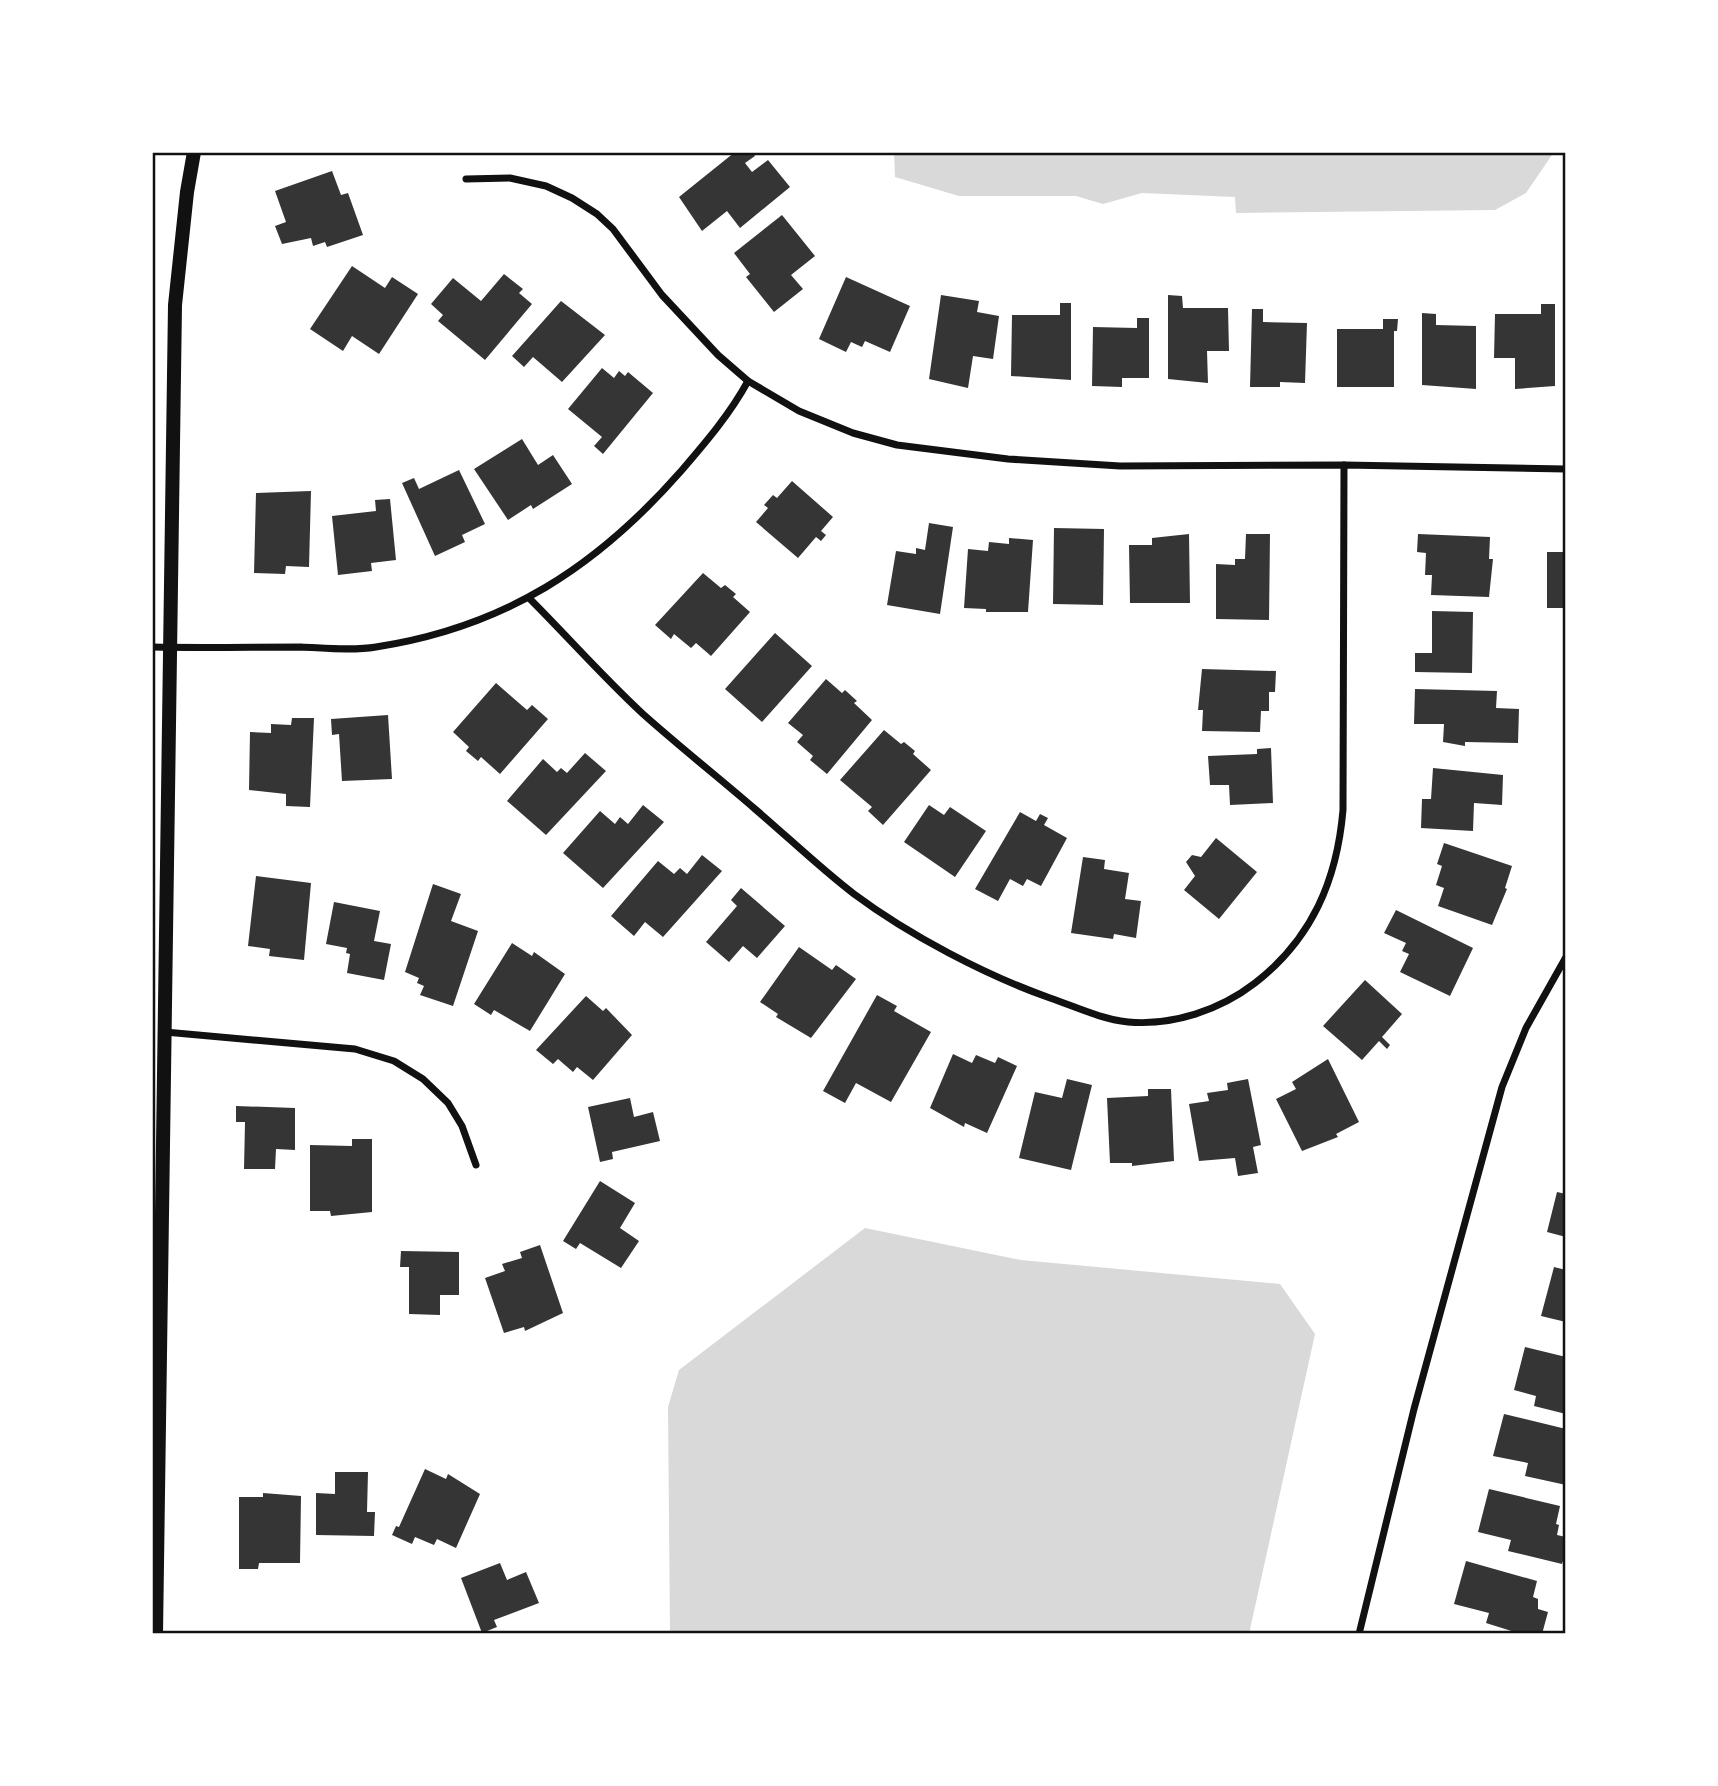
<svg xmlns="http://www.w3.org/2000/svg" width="1718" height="1786" font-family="'Work Sans',sans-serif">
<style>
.water{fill:#d9d9d9}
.building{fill:#353535}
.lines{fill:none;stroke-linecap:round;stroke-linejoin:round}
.minor{stroke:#111;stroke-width:7}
.secondary{stroke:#111;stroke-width:14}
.neatline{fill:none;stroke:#111;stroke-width:2.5}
</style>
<rect width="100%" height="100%" fill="#fff"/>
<g class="water">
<path d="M894,152H1554L1526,193L1495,210L1236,213L1235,197L1142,193L1103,204L1076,196H959L895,177Z"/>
<path d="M865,1228L1021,1260L1280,1284L1315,1334L1249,1634H670L668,1407L679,1370Z"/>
</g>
<g class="building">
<path d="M735,152H752L755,156L745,163L752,172L768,160L790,187L740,228L727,211L702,231L679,197Z"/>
<path d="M332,171L341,195L348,193L363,235L327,247L325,242L313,246L311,238L282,244L275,226L286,222L275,191Z"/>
<path d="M782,215L815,256L791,275L803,289L774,312L746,277L750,274L734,253Z"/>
<path d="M352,266L385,288L392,277L418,294L379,354L352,336L343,351L310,329Z"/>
<path d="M504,274L523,289L519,293L532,304L485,360L438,321L443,315L431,304L453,278L481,301Z"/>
<path d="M846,277L910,306L890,352L865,341L862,347L851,342L846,352L819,339Z"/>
<path d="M941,295L979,301L977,312L999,316L993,359L973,356L968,388L929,379Z"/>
<path d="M1168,295L1182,296L1183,308H1228L1229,351H1207L1208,383L1168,379Z"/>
<path d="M561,301L605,335L562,382L533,357L524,367L512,356Z"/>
<path d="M1060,303H1071V380L1011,376L1012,315H1060Z"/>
<path d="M1541,304H1555V386L1515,389V358H1494L1495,314H1541Z"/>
<path d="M1252,309H1263V322L1307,323L1305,383L1280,382V387H1250Z"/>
<path d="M1422,313L1436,314V325L1476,326V389L1422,385Z"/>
<path d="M1137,318H1149V378H1122V387L1092,386L1093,327L1137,328Z"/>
<path d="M1383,319H1398L1397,331H1394V387H1337V329H1383Z"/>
<path d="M602,368L614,378L619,371L625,376L628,372L653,393L603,454L594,446L602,437L568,409Z"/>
<path d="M522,439L538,465L553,455L572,484L533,509L531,505L508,520L474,469Z"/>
<path d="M459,470L485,524L462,535L465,542L435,556L402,483L414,478L419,489Z"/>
<path d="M792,481L833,517L821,531L826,535L821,541L816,537L798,558L756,522L768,508L764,505L773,495L777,498Z"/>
<path d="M311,491L309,567L286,566L285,574L254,573L256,493Z"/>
<path d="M390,499L396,560L371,563L372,571L338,575L332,516L376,511L375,500Z"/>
<path d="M929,523L953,527L940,614L887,605L896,551L916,554V548L925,550Z"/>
<path d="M1054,528L1104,529L1103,605L1053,604Z"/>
<path d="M1189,534L1190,603H1130L1129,545H1152V538Z"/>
<path d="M1246,534H1270L1269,620L1216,619V564L1235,565V559H1245Z"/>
<path d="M1418,534L1490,537L1489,559H1493L1489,597L1431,595L1432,575H1425L1426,553L1417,552Z"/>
<path d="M1009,538L1033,540L1028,612H986V609L964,608L968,549L988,551L989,542L1009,544Z"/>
<rect x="1547" y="552" width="19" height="56"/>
<path d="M703,573L721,588L725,585L736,594L733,597L750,612L711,656L696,643L691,648L674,634L671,639L655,625Z"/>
<path d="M1432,611L1473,612L1472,673L1415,672V653H1432Z"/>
<path d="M775,633L812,666L762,722L725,689Z"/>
<path d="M1202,669L1276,671L1275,692H1269V711H1261L1260,732L1202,731L1203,710H1198Z"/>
<path d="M826,679L842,693L845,690L857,701L854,703L872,720L827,774L810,760L813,756L797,742L803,735L788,723Z"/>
<path d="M496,683L527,710L532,705L548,719L500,774L481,757L478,761L466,751L469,747L453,732Z"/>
<path d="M1415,689L1497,691L1496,708L1519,709L1518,743L1465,742V746L1443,742L1444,724H1414Z"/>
<path d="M388,715L392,779L342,781L339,734L332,735L331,719Z"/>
<path d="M292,718H314L310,807L286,806V794L249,790L250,732L271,733V724L291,725Z"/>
<path d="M884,730L901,744L904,742L915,751L913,754L931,770L883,825L868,811L872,807L840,780Z"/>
<path d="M1271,748L1273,803L1230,805L1229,785H1210L1208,756L1257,754V749Z"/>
<path d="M585,753L606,771L546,835L507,801L543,759L557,772L561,768L567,773Z"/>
<path d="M1433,768L1503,775L1502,805L1474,803L1473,831L1421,828L1422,799H1431Z"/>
<path d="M643,805L664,822L603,888L563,853L600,811L615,824L620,817L628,824Z"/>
<path d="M929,805L944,815L950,807L986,831L955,877L904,842Z"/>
<path d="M1020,812L1036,821L1040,814L1048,818L1044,825L1067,838L1041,886L1027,879L1023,886L1010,879L998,901L975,889Z"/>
<path d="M1216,838L1257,872L1219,919L1184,890L1195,876L1186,862L1192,855L1201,857Z"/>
<path d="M1444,843L1512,866L1505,888L1507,889L1492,925L1438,906L1444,888L1436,885L1442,866L1437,864Z"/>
<path d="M702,855L722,871L663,937L645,922L634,936L611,916L658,861L674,874L680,868L687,874Z"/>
<path d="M1083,857L1105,860L1104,869L1129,873L1125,899L1141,901L1136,938L1114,934L1113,939L1071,933Z"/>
<path d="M256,876L311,883L304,960L269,956L270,949L248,946Z"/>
<path d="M433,884L461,894L451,921L478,931L453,1006L420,995L424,986L417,983L419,978L405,972Z"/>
<path d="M741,888L785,926L757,958L743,946L729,962L706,942L737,906L731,900Z"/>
<path d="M334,902L380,911L374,941L391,944L384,980L347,973L350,954L346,953L347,948L326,944Z"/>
<path d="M1396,910L1473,948L1450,996L1400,972L1409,954L1402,951L1406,943L1384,933Z"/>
<path d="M512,943L532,956L534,952L565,974L530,1031L494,1010L491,1015L474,1004Z"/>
<path d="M799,947L832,970L836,965L856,979L811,1038L776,1017L778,1014L760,1002Z"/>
<path d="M1365,980L1402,1014L1382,1037L1390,1045L1387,1049L1379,1041L1362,1060L1323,1026Z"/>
<path d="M877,995L897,1006L894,1011L931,1032L891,1102L856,1083L845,1103L823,1091Z"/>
<path d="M586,996L603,1011L606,1008L632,1035L593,1080L577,1067L573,1072L558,1059L553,1064L536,1050Z"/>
<path d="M953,1054L972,1063L976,1055L995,1063L998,1057L1017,1066L987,1133L965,1123L964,1127L930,1108Z"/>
<path d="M1328,1059L1359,1122L1336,1134L1338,1137L1302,1151L1276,1099L1296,1089L1292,1082Z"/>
<path d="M1067,1079L1092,1085L1071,1170L1019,1158L1035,1092L1062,1098Z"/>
<path d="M1248,1079L1261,1145L1253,1147L1258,1173L1238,1176L1235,1158L1199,1161L1189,1104L1209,1101L1207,1093L1228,1090L1227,1083Z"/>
<path d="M1148,1089H1171L1174,1161L1132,1166V1163H1110L1107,1098L1148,1096Z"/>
<path d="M630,1098L634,1117L653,1112L660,1141L612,1152L613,1159L600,1162L588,1107Z"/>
<path d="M236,1106L295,1108V1150L276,1149L275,1169H244L245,1122H236Z"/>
<path d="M352,1139H372V1212L331,1216L330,1211H310V1145L352,1146Z"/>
<path d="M600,1181L635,1203L620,1228L639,1241L621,1268L580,1243L576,1249L563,1241Z"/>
<path d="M1557,1192L1566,1194V1237L1547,1232Z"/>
<path d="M540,1245L563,1313L525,1331L524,1327L504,1333L485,1278L505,1271L502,1264L522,1258L520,1252Z"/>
<path d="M401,1251L459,1252V1295H440V1315L409,1314V1267H400Z"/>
<path d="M1554,1267L1566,1270V1322L1541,1316Z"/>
<path d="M1525,1347L1566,1357V1414L1534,1406L1536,1396L1514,1390Z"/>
<path d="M1504,1414L1566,1429V1485L1525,1476L1528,1463L1493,1456Z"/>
<path d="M425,1469L446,1479L448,1474L480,1494L456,1548L437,1539L434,1545L415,1537L412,1544L392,1535L396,1526L399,1527Z"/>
<path d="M335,1472H368L367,1512H375L374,1536L316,1535V1493L335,1494Z"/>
<path d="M1489,1489L1560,1506L1556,1524L1559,1525L1557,1535L1566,1537V1551L1562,1564L1508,1551L1511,1540L1478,1532Z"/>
<path d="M263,1493L301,1496L300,1563H259L258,1569H239V1497H263Z"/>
<path d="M1466,1561L1537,1581L1533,1597L1538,1599V1609L1548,1612L1542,1634H1521L1486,1623L1489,1613L1454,1604Z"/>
<path d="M500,1563L507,1580L526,1572L539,1603L494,1620L497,1627L482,1633L461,1578Z"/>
</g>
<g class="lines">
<g class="minor">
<path d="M466,179L510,178L546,186L572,198L597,214L613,229L662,295L718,355L748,381L799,411L853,433L897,445L1008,459L1120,466L1344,465L1566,469"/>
<path d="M529,598C567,636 603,677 643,714C680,747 718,777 755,809C788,837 820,868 854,894C909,935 985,975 1050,998C1076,1007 1101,1019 1128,1022C1173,1026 1220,1010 1255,983C1312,939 1337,880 1343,810L1344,465"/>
<path d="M152,647C202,648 252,647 301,647C325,648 352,651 376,647C505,627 597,567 682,470C706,442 730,414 748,381"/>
<path d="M165,1032L355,1049L394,1061L423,1079L448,1103L462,1126L476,1165"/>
<path d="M1359,1634L1414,1409L1502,1087L1526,1028L1566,957"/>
</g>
<path class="secondary" d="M156,1634L175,305L187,192L194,152"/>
</g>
<rect width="1718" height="1786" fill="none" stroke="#ffffff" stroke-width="308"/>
<rect x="154" y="154" width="1410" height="1478" class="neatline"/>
</svg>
